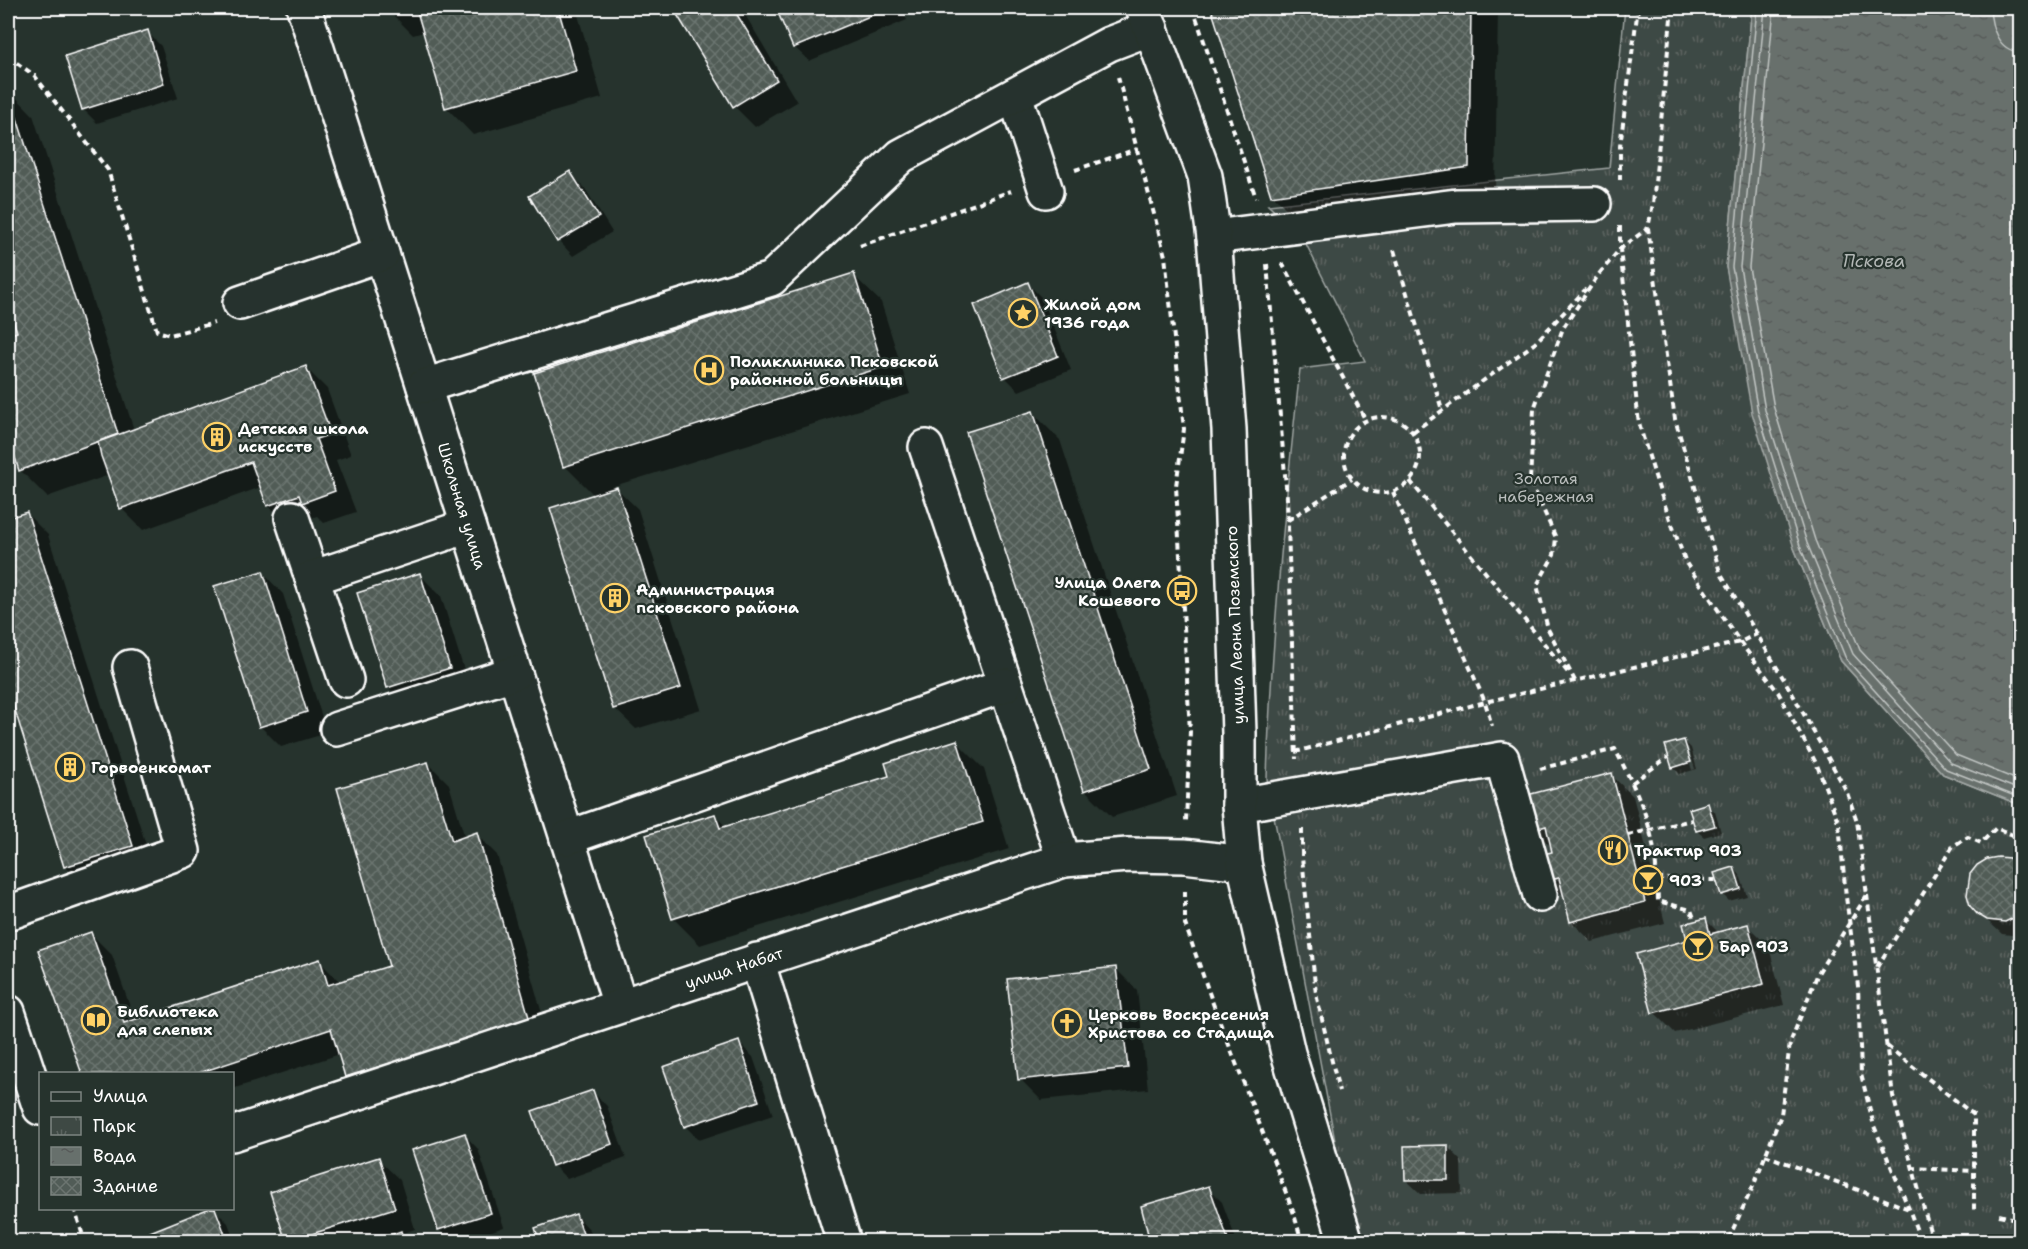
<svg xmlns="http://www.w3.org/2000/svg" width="2028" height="1249" font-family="'Shantell Sans',sans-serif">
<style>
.park{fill:url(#park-tufts);stroke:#9ea4a2;stroke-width:1.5}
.water{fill:url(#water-ripples);stroke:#a4a9a7;stroke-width:1.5}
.shadow{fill:#0007;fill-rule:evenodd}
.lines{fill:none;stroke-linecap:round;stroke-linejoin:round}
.shore{stroke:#c2c6c4;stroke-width:1.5}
.building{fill:url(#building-cross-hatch);stroke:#fff;stroke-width:1.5}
.minor-casing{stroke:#fff;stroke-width:38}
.major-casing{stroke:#fff;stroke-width:38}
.path{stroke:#fff;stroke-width:4;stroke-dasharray:6 4.5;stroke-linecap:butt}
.minor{stroke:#26332d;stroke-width:33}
.major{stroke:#26332d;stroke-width:33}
.labels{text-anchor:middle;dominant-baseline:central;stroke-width:4.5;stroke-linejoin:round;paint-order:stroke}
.poi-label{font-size:16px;font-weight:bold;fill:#fff;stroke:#26332d;text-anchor:start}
.park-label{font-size:16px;fill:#bbbfbe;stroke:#26332d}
.street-label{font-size:16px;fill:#fff;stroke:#26332d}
.water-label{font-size:18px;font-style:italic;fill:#b3b8b6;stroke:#26332d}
</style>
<defs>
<pattern id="park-tufts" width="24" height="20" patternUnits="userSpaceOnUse" patternTransform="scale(1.5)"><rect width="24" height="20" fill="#3e4944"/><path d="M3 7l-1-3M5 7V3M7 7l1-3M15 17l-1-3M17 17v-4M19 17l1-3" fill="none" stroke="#5b6460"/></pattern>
<pattern id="water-ripples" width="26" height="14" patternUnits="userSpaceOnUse" patternTransform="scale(1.5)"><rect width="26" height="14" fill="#67706c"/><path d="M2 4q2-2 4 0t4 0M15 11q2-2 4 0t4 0" fill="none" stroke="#575a59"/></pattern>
<pattern id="building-cross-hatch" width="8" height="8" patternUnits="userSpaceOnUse" patternTransform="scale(1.5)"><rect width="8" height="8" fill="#515c57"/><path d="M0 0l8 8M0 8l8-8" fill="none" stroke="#6b7470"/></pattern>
</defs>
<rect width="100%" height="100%" fill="#26332d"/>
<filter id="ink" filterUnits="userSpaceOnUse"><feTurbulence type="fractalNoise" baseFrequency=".0167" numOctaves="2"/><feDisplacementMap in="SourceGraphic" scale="12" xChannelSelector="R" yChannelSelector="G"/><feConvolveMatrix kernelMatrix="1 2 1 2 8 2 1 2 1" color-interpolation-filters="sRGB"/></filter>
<g filter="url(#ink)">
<path class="park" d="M1625,8H1752L1726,267L1794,548L1841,661L1943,774L2020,805V1241H1362L1341,1173L1267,779C1271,642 1285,505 1300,369L1365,361L1303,238L1268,205L1609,168Z"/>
<path class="water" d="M1752,8H2012L2020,40V155L2018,171L2020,174V805L1943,774L1841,661L1794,548L1752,413L1726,267Z"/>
<g class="shadow">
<path d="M386,8H576L602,98L473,135L446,107L424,32L413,35Z"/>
<path d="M675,8H741L797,102L755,127L734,106Z"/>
<path d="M778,8H901L907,20L809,61L794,47Z"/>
<path d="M1213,8H1498L1495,194L1300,223L1273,195Z"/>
<path d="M147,32L161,46L178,98L97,123L83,109Z"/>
<path d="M8,89L33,115L134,430L306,368L327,389L351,455L336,460L356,512L324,523L317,516L289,526L268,505L261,487L143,530L122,509L109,475L47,497L20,470L8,432V337L19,333L8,299Z"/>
<path d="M570,173L584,187L612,232L573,256L559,241L531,196Z"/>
<path d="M853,275L881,302L910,394L614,486L638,509L701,709L636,729L614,708L594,495L565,466Z"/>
<path d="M1028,284L1042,298L1071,370L1019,391L1005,377Z"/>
<path d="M1032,412L1060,440L1177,796L1112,817L1085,790Z"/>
<path d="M27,514L48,535L153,867L86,888L65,866L8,684V520Z"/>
<path d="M262,572L283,594L327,733L281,747L260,726Z"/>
<path d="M420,575L441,596L470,689L409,708L388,687Z"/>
<path d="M1684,741L1691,748L1697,769L1680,774L1673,767ZM1685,747H1688L1695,769L1692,770Z"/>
<path d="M957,742L984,769L1009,849L700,945L673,918L715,815L727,828L891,777Z"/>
<path d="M428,763L449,784L465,838L476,834L497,855L550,1042L367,1097L346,1076L340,1054L232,1089V1074H83L91,934L112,955L135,1021L319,961L341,983L391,967Z"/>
<path d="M1611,775L1633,796L1665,923L1592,942L1571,921L1565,898L1548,880L1554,853L1553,849L1533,829Z"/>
<path d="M1708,805L1715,812L1721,832L1704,837L1697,831Z"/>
<path d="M2018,864L2020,866V936L2002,934L1979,913Z"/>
<path d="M1734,868L1740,875L1747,896L1729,901L1723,895Z"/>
<path d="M1706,920L1719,933L1748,926L1769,947L1784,1005L1675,1033L1654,1012L1689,941Z"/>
<path d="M1116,969L1137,990L1148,1089L1041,1100L1020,1079Z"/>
<path d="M739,1043L753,1057L773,1115L699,1140L685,1126Z"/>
<path d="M592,1091L607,1106L626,1158L567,1179L553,1165Z"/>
<path d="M464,1134L478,1149L504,1227L460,1242H451L439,1229Z"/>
<path d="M1447,1146L1461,1160L1462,1193L1421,1194L1406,1180Z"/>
<path d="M378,1159L400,1180L415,1229L401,1234L409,1242H288L272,1192Z"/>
<path d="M1208,1188L1222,1202L1237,1242H1151Z"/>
<path d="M214,1209L228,1223L235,1242H128Z"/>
<path d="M576,1215L590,1230L594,1242H542Z"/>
</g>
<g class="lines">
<g class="shore">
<path d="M1757,8L1732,267L1758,412L1800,546L1846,659L1946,769L2020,798"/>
<path d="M1765,8L1740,267L1765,410L1807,543L1853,654L1951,763L2020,790"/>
<path d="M1774,8L1749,267L1774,408L1815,540L1860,650L1956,755L2020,781"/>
<path d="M1990,8C1991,27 1998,51 2020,52"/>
</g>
</g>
<g class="building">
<path d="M416,8H558L576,71L445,108Z"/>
<path d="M673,8H733L777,80L733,107Z"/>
<path d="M776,8H889L793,48Z"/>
<path d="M1211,8H1471L1469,167L1271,196Z"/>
<path d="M148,30L164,84L82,110L65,56Z"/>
<path d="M8,90L118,434L19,471L8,434V335L17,332L8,304Z"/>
<path d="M570,171L599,217L557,242L529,196Z"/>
<path d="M854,273L883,367L563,467L534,373Z"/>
<path d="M1028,282L1058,356L1003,378L974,305Z"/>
<path d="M306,366L331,434L316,439L335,491L302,503L299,495L267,506L251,462L120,509L101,456L98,442Z"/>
<path d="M1033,411L1151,769L1084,791L966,432Z"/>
<path d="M617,487L681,688L613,709L550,508Z"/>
<path d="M27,512L133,846L64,867L8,688V518Z"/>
<path d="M263,571L307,712L259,727L214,586Z"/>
<path d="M420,573L450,668L387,688L357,593Z"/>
<path d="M957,740L983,822L672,919L646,835L715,814L720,828L889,776L885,763Z"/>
<path d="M1684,740L1691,762L1672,768L1665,745Z"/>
<path d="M428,762L452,841L477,832L530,1021L345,1077L331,1029L196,1074H82L38,950L91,932L124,1023L320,959L328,985L389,966L337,788Z"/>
<path d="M1612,773L1645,902L1570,922L1559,878L1546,881L1539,855L1552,852L1546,826L1532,830L1523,796Z"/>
<path d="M1708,803L1715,826L1696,831L1689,809Z"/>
<path d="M1998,857L2009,858L2020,865V915L2005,922L1987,920L1977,914L1970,906L1967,895L1970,874L1977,865L1987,859Z"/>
<path d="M1734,867L1741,889L1721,895L1714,873Z"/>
<path d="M1706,918L1710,934L1748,924L1764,984L1652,1013L1636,954L1687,940L1683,924Z"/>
<path d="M1116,967L1128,1068L1018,1080L1007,979Z"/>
<path d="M739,1041L759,1101L684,1127L663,1067Z"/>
<path d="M593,1090L612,1144L552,1166L532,1111Z"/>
<path d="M465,1133L491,1213L438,1230L412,1150Z"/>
<path d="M1448,1145V1180H1405L1404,1146Z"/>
<path d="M379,1157L395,1208L286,1242L270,1192Z"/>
<path d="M1209,1186L1229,1242H1150L1141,1206Z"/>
<path d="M210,1208H215L228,1242H125Z"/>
<path d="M576,1214L586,1242H540L535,1228Z"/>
<path d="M401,1231L404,1242H372Z"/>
</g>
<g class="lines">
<g class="minor-casing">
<g id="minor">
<path d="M304,8L620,1005"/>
<path d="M1015,95L1046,191"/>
<path d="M1214,237L1456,206L1594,204"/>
<path d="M240,303L382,254"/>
<path d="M424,386L771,279L901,156L1109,44L1151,28"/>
<path d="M926,447L1064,860"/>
<path d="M292,518L312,578"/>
<path d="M346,680L312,578L468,526"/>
<path d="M337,729L514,673"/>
<path d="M1239,805L1502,759L1540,895"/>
<path d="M567,838L1005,685"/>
<path d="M8,913L183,851L130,667"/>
<path d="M757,960L844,1242"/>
<path d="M8,1012L40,1108"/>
<path d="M232,1134L1064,860L1128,855L1184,856L1244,863"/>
</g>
</g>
<g class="major-casing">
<path id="major" d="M1143,8L1205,176L1214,237L1229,429L1239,733V805L1244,863L1288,1053L1346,1242"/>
</g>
<g class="path">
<path d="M1193,8L1256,198"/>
<path d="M1672,8L1653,204L1648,228L1675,419L1720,572L1792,693L1846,790L1857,821L1867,895L1818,973L1790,1043L1781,1115L1755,1182L1727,1242"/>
<path d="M8,57L34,75L108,170L157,331L170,335L214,323"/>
<path d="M1118,77L1165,256L1184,429L1176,486L1190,731L1186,821"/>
<path d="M1075,170L1137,149"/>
<path d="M1620,180V146L1638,8"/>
<path d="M1620,226V249L1639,424L1659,489L1686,563L1740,642L1778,692L1817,765L1839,824L1846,897L1858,986L1861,1074L1874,1126L1909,1209L1921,1242"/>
<path d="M860,246L1011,191"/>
<path d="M1394,250L1442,410"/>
<path d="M1282,263L1366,421"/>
<path d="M1267,264L1287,498L1296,759"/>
<path d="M1599,274L1620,249L1648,228"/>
<circle cx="1382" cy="455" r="38"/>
<path d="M1413,432L1535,343L1586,289"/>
<path d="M1410,481L1570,675"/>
<path d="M1393,492L1485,702L1492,726"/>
<path d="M1288,520L1352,479"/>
<path d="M1575,681L1548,629L1537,585L1554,555L1556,538L1530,480L1534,409L1563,328L1599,274"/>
<path d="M1295,752L1485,702L1740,642L1757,634"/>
<path d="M1540,769L1615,749C1628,775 1643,802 1650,831C1656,854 1657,877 1658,901L1691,910L1695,921"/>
<path d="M1632,783L1668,757"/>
<path d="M1302,829V857L1316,994L1339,1091"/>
<path d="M1628,835L1692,820"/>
<path d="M1657,879L1716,880"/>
<path d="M1185,891V924L1212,1001L1293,1211L1302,1242"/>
<path d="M1867,895L1893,1096L1933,1242"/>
<path d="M1877,967L1953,846L1968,837L1981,843L1996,828L2020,838"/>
<path d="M1887,1046L1974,1115V1211"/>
<path d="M1765,1155L1909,1209"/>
<path d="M1911,1168L1973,1171"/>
<path d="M74,1208L85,1242"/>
<path d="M1999,1215L2020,1220"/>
</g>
<use href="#minor" class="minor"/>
<use href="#major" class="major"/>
</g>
</g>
<defs>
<g id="sight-ring" transform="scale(1.5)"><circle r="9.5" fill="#26332d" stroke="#ffd166" stroke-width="1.5"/><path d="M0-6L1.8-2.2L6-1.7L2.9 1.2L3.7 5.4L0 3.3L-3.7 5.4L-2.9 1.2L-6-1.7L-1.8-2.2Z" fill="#ffd166"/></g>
<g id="hospital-ring" transform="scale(1.5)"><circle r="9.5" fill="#26332d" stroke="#ffd166" stroke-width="1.5"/><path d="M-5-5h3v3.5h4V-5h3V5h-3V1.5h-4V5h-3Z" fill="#ffd166"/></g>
<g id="building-ring" transform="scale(1.5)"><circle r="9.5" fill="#26332d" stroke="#ffd166" stroke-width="1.5"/><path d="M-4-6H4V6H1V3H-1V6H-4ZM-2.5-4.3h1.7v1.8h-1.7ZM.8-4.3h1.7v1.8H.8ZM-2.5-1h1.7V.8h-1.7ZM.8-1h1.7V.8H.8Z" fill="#ffd166"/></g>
<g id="bus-ring" transform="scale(1.5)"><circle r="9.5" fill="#26332d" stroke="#ffd166" stroke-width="1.5"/><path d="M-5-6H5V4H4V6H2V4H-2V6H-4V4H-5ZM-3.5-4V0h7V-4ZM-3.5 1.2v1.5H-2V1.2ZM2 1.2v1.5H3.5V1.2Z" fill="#ffd166"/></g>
<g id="restaurant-ring" transform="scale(1.5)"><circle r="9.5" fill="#26332d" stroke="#ffd166" stroke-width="1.5"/><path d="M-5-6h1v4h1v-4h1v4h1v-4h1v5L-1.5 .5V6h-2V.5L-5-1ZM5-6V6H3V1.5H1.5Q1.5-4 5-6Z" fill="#ffd166"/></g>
<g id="bar-ring" transform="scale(1.5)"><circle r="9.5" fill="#26332d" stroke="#ffd166" stroke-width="1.5"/><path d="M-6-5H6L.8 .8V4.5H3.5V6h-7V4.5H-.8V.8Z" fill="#ffd166"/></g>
<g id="library-ring" transform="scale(1.5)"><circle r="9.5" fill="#26332d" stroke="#ffd166" stroke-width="1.5"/><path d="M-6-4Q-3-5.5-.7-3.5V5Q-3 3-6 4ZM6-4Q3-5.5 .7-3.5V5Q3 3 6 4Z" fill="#ffd166"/></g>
<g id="church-ring" transform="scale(1.5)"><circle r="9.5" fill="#26332d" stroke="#ffd166" stroke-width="1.5"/><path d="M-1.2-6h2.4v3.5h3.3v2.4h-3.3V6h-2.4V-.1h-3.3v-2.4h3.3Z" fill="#ffd166"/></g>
</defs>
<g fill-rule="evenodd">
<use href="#sight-ring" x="1023" y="313"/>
<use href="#hospital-ring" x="709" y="370"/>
<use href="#building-ring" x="217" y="437"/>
<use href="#bus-ring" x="1182" y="591"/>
<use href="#building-ring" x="615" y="598"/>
<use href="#building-ring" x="70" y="767"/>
<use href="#restaurant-ring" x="1613" y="850"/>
<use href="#bar-ring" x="1648" y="880"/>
<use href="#bar-ring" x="1698" y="946"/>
<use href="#library-ring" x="96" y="1020"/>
<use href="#church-ring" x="1067" y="1023"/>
</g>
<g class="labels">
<g class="poi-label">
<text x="1044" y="304">Жилой дом<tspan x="1044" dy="18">1936 года</tspan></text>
<text x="730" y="361">Поликлиника Псковской<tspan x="730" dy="18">районной больницы</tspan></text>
<text x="238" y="428">Детская школа<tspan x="238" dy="18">искусств</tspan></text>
<text x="1161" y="582" text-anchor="end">Улица Олега<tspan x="1161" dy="18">Кошевого</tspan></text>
<text x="636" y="589">Администрация<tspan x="636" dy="18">псковского района</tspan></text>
<text x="91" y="767">Горвоенкомат</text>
<text x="1634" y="850">Трактир 903</text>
<text x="1669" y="880">903</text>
<text x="1719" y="946">Бар 903</text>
<text x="117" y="1011">Библиотека<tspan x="117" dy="18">для слепых</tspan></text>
<text x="1088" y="1014">Церковь Воскресения<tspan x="1088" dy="18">Христова со Стадища</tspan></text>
</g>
<g class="park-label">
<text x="1546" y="478">Золотая<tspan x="1546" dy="18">набережная</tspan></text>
</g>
<g class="street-label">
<text transform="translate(462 506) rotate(73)">Школьная улица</text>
<text transform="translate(1235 625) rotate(-92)">улица Леона Поземского</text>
<text transform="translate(734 968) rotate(-18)">улица Набат</text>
</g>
<g class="water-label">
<text x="1874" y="261">Пскова</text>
</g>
</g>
<rect width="2028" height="1249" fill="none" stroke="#26332d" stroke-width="30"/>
<rect x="15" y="15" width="1998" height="1219" fill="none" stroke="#fff" stroke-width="2" filter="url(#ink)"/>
<rect x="39" y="1072" width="195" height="138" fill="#26332d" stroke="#7d8581" stroke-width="1.5"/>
<rect x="51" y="1092" width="30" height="9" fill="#26332d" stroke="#7d8581" stroke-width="1.5"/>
<text x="93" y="1102" font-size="18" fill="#ffffff">Улица</text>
<rect x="51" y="1117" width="30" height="18" fill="url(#park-tufts)" stroke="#7d8581" stroke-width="1.5"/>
<text x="93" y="1132" font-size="18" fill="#ffffff">Парк</text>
<rect x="51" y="1147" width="30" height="18" fill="url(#water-ripples)" stroke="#7d8581" stroke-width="1.5"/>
<text x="93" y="1162" font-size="18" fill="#ffffff">Вода</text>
<rect x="51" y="1177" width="30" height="18" fill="url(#building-cross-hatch)" stroke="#7d8581" stroke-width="1.5"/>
<text x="93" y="1192" font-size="18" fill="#ffffff">Здание</text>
</svg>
